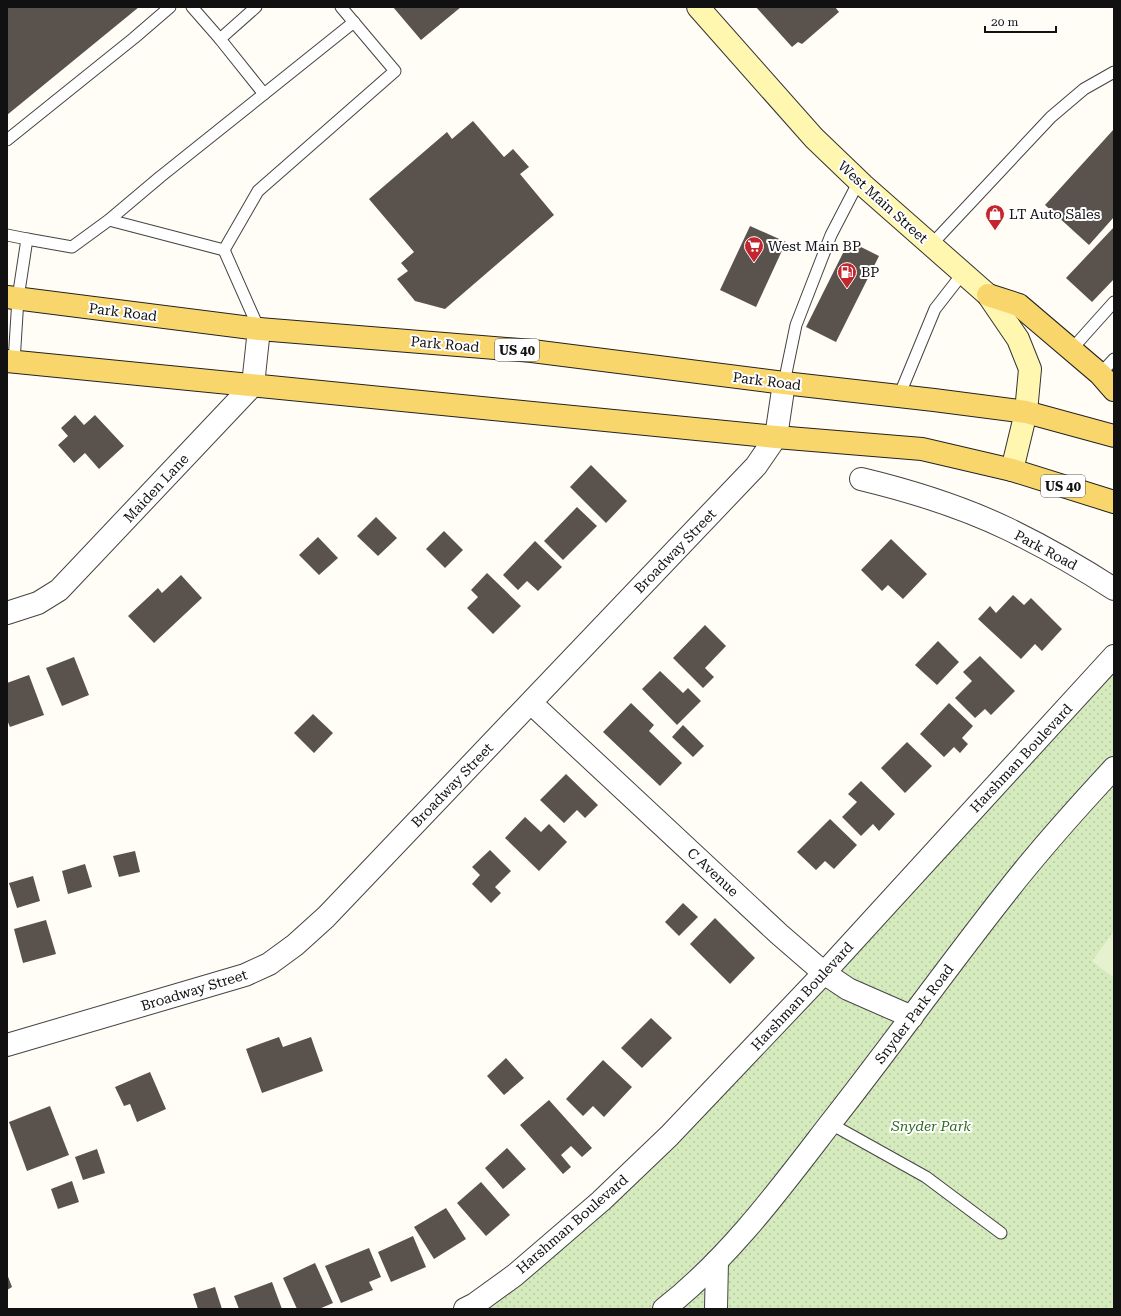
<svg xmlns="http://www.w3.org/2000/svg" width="1121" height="1316" font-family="'Roboto Serif',serif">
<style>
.grass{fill:url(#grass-dots)}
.pitch{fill:#e6f2cf}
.building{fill:#5a524d}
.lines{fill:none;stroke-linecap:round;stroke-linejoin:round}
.lane-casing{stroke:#444;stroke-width:13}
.street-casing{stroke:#444;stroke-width:24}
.secondary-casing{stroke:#333;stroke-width:24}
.primary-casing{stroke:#222;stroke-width:24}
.lane{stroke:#fff;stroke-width:11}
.street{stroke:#fff;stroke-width:22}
.secondary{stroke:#fff6b0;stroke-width:22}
.primary{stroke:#f9d66b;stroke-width:22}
.labels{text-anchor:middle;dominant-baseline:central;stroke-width:4;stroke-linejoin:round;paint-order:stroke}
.shield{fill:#fff;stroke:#585858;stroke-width:1}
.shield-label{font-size:13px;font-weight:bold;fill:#111}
.street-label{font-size:14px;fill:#111;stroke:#fff}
.poi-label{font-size:14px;fill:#111;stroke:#fff;text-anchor:start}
.park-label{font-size:14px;font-style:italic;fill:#2f6b1f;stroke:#fff}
</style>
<defs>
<pattern id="grass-dots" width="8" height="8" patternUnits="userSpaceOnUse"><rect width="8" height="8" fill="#d5ebbd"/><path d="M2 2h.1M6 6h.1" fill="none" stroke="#b6c8a1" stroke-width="1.8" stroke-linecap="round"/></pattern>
</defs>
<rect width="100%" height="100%" fill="#fffdf5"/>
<path class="grass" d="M1114,661V1309H456L669,1136Z"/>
<path class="pitch" d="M1114,931V978L1092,961Z"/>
<g class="building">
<path d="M7,7H139L7,115Z"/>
<path d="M393,7H461L421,40Z"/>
<path d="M756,7H835L839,12L802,44L798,42L792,47Z"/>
<path d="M473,121L504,157L513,149L529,167L520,174L554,215L445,309L415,301L397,279L408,271L401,263L414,252L369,199L447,132L452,139Z"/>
<path d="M1114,129V217L1089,245L1045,205Z"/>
<path d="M750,226L786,242L756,307L720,290Z"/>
<path d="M1114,227V279L1092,302L1066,278Z"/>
<path d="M849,241L879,256L836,342L806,327Z"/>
<path d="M75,415L84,425L95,415L124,446L99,469L85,453L74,463L58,445L68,436L61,428Z"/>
<path d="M591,465L627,501L606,523L570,487Z"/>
<path d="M577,507L597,526L563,560L544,541Z"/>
<path d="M376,517L397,538L378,556L357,536Z"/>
<path d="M444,531L463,550L445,568L426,549Z"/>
<path d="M318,537L338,558L319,575L299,555Z"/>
<path d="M891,539L927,574L903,599L888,585L882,591L861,570Z"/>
<path d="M535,541L562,567L538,591L527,581L518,590L503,575Z"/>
<path d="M487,573L521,606L493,634L467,608L478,597L471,590Z"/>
<path d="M181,575L202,598L154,643L128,616L158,588L162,593Z"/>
<path d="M1013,595L1024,605L1031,598L1062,629L1042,651L1035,644L1021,659L978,619L990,606L996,613Z"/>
<path d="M705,625L726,646L705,668L714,677L703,688L673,658Z"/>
<path d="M938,641L959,662L937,685L915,665Z"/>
<path d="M980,656L1015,691L991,715L985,709L975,718L955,698L972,681L963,672Z"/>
<path d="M74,657L89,695L62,706L46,668Z"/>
<path d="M660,671L683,693L688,688L701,701L677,725L642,689Z"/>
<path d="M29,675L44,715L10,727L7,720V683Z"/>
<path d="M631,703L654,725L649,731L682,763L660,786L603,732Z"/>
<path d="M949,703L973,726L962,738L968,744L960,753L954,747L944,757L920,734Z"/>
<path d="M313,714L333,733L314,753L294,733Z"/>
<path d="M683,725L704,746L693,757L672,737Z"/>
<path d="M907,742L932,766L905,793L881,768Z"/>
<path d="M566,774L598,805L585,818L577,810L564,823L540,800Z"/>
<path d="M861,781L895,814L879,831L873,824L861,836L842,817L857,802L848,794Z"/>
<path d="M525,817L541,832L549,824L567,842L539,871L505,838Z"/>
<path d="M830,819L857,845L834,869L825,861L816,870L797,852Z"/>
<path d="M490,850L511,871L495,887L501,893L491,903L472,884L480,875L472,867Z"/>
<path d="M135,851L140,872L119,877L113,856Z"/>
<path d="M85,864L92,887L68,894L62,871Z"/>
<path d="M33,876L40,901L17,908L9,883Z"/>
<path d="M683,903L698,917L679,936L665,922Z"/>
<path d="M715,918L755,958L730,984L690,944Z"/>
<path d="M46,920L56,954L23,963L14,929Z"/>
<path d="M651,1018L672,1038L642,1068L621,1048Z"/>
<path d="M279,1037L283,1047L311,1037L323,1071L262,1093L246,1049Z"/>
<path d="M506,1058L524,1078L504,1095L487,1076Z"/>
<path d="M603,1060L632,1087L604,1117L593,1106L583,1116L566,1099Z"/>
<path d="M150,1072L166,1109L137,1122L130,1104L124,1106L115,1087Z"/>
<path d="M549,1100L592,1148L582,1157L571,1146L561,1155L571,1167L563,1174L520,1125Z"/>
<path d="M50,1106L69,1155L27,1171L9,1122Z"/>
<path d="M507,1148L526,1169L503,1189L485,1168Z"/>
<path d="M97,1149L105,1173L83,1180L75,1157Z"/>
<path d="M72,1181L79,1202L58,1209L51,1189Z"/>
<path d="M481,1182L510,1215L486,1236L457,1203Z"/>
<path d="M446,1208L466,1239L434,1259L414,1227Z"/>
<path d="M413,1236L426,1267L391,1282L378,1252Z"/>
<path d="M369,1248L381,1277L369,1282L373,1290L341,1303L325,1266Z"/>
<path d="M315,1263L333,1303L319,1309H297L283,1278Z"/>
<path d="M7,1274L12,1287L7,1290Z"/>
<path d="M272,1282L282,1309H239L234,1296Z"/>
<path d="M215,1287L222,1309H198L193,1294Z"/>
</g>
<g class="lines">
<g class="lane-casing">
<g id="lane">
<path d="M192,7L220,39"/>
<path d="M264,94L354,22"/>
<path d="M7,140L134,38L170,7"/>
<path d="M109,220L224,250L258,191L395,71L341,7"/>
<path d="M7,235L27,239"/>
<path d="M931,245L1051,117L1084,89L1114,72"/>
<path d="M224,250L259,329"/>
<path d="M1071,350L1114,302"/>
<path d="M14,362L18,298L27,239L72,247L109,220L160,177L264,94L220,39L256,7"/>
<path d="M1100,374L1114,359"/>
<path d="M784,383L796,325L831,235L859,181"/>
<path d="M899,396L935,309L963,273"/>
<path d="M831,1124L926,1177L1001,1233"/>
</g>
</g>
<g class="street-casing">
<g id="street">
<path d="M861,479C911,491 962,507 1008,529C1045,547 1080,567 1114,589"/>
<path d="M7,613L38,603L59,590L253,385L259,329"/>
<path d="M531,703L779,934L824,973L848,989L912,1017"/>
<path d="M7,1045L245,975L269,964L295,945L326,917L756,466L776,437L784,383"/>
<path d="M465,1309L475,1304L515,1275L601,1201L669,1136L824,973L1114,656"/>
<path d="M664,1309C729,1258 779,1190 829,1125C889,1049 945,970 1005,894C1039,850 1076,809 1114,768"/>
<path d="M716,1309L717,1261"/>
</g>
</g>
<g class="secondary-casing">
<path id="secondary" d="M698,7L814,138L863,185L988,295L1018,339L1030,369L1026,412L1012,470"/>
</g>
<g class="primary-casing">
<g id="primary">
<path d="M988,295L1019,305L1100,374L1114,390"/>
<path d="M7,297L259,329L532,351L784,383L934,400L1026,412L1114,436"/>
<path d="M7,361L776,437L922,449L1012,470L1114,502"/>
</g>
</g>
<use href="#lane" class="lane"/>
<use href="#street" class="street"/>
<use href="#secondary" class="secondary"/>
<use href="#primary" class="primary"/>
</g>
<defs>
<g id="shop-pin" transform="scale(1)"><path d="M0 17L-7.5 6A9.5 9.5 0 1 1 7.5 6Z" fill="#c4262e" stroke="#fff"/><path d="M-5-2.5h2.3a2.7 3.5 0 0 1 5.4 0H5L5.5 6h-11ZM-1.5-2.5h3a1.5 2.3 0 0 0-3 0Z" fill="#fff"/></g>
<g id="supermarket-pin" transform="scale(1)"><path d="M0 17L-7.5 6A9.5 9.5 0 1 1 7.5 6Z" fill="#c4262e" stroke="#fff"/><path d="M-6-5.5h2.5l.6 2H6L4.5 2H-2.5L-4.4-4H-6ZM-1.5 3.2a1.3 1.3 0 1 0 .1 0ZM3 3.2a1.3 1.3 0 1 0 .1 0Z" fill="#fff"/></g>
<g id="fuel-pin" transform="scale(1)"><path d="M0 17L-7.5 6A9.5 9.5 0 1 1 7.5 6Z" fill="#c4262e" stroke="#fff"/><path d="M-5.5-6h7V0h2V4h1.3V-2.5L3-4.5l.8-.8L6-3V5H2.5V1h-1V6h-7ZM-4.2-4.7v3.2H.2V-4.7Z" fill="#fff"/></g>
</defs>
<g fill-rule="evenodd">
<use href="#shop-pin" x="995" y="214"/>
<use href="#supermarket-pin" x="754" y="246"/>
<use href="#fuel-pin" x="847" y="272"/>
</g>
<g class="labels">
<g class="shield">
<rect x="495" y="339" width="44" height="22" rx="3"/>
<rect x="1041" y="475" width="44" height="22" rx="3"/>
</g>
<g class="shield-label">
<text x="517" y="350">US 40</text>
<text x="1063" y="486">US 40</text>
</g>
<g class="street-label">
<text transform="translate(883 202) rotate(42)">West Main Street</text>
<text transform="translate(123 312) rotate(7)">Park Road</text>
<text transform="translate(445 344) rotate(5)">Park Road</text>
<text transform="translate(767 381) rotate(7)">Park Road</text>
<text transform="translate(156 488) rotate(-47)">Maiden Lane</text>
<text transform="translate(1046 550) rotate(28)">Park Road</text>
<text transform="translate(675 551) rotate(-46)">Broadway Street</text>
<text transform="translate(1021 758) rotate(-47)">Harshman Boulevard</text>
<text transform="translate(452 785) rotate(-46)">Broadway Street</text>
<text transform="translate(713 872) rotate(43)">C Avenue</text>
<text transform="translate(194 990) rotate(-17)">Broadway Street</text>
<text transform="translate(802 996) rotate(-47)">Harshman Boulevard</text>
<text transform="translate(914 1014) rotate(-53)">Snyder Park Road</text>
<text transform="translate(572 1224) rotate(-41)">Harshman Boulevard</text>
</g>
<g class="poi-label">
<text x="1009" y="214">LT Auto Sales</text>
<text x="768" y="246">West Main BP</text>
<text x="861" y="272">BP</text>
</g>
<g class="park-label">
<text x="931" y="1126">Snyder Park</text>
</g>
</g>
<rect width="1121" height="1316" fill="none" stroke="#111111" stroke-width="16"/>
<path d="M985 26v6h71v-6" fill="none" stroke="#111111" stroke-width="2"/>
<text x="991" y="26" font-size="12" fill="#111111" stroke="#ffffff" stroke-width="3" paint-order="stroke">20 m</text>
</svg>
